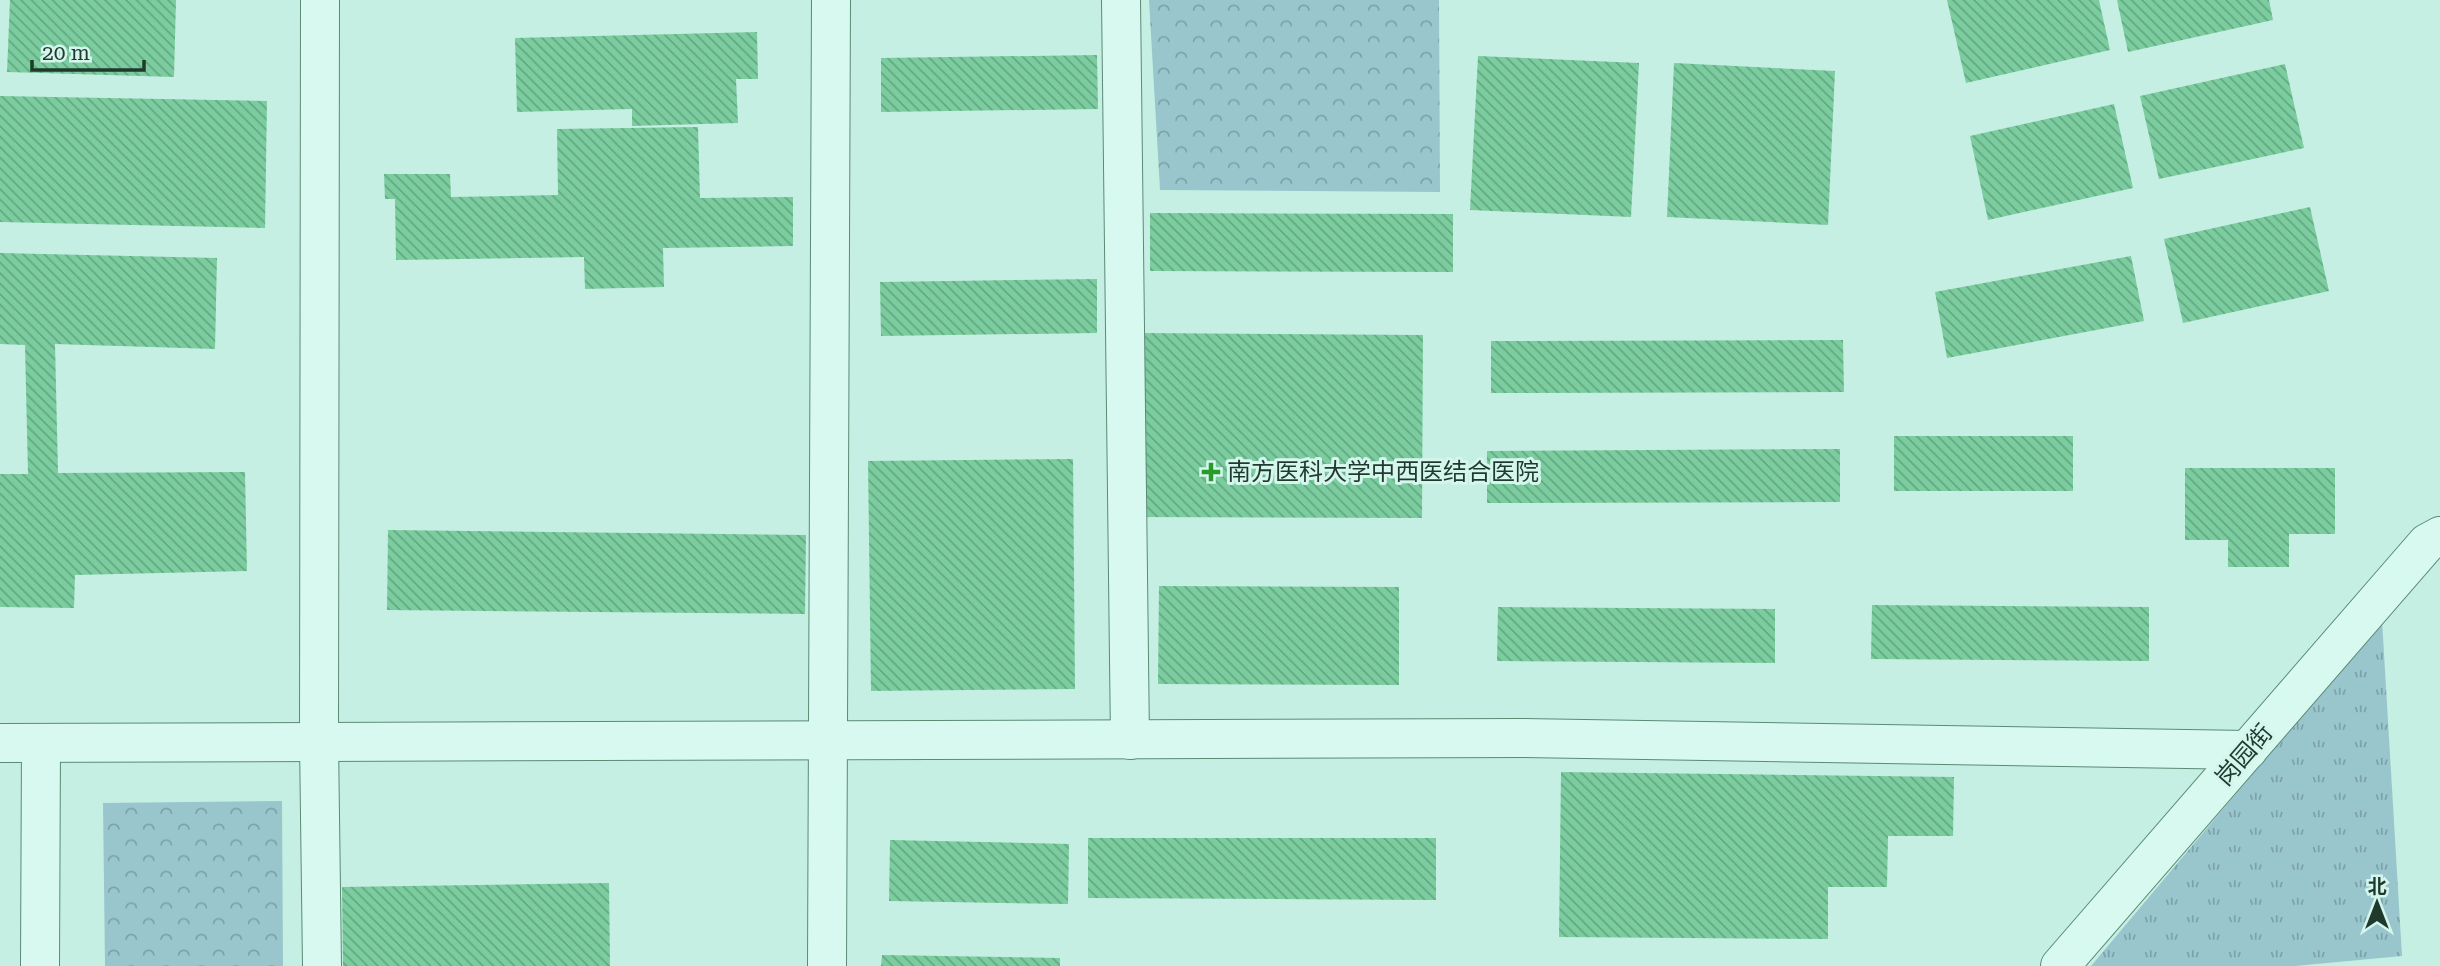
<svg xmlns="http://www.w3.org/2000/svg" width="2440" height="966" font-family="'Roboto Serif','Noto Sans SC',serif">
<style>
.grass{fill:url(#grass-tufts)}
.forest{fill:url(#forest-crowns)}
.building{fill:url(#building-back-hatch)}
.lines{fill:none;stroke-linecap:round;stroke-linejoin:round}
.minor-casing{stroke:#5b8a75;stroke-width:40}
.minor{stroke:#d8f9f0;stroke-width:38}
.poi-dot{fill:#2a992c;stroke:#d5f6ed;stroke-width:2.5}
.labels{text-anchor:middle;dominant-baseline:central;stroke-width:6;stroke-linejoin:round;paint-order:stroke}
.poi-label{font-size:24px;fill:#1f3a2d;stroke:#d5f6ed;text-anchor:start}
.street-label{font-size:24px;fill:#1f3a2d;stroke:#d5f6ed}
</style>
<defs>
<pattern id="grass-tufts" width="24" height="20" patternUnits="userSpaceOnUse" patternTransform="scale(1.75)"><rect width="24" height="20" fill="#99c6cd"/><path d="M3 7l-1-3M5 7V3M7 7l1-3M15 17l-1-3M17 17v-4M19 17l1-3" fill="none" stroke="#7ca2a7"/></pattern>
<pattern id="forest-crowns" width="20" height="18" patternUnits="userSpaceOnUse" patternTransform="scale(1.75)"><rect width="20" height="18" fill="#99c6cd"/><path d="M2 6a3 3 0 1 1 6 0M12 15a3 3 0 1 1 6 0" fill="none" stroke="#7ca2a7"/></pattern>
<pattern id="building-back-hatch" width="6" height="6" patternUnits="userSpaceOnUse" patternTransform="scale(1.75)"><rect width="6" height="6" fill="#7bcd9f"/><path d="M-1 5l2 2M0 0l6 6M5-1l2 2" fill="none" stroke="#64a782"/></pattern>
</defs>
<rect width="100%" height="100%" fill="#c5efe3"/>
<path class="grass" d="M2382,620L2402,956L2295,966H2091Z"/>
<g class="forest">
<path d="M1149,0H1439L1440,192L1160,190Z"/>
<path d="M282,801L283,966H105L103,803Z"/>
</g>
<g class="building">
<path d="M10,0H176L174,77L7,72Z"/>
<path d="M1947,0H2099L2110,50L1966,83Z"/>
<path d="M2117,0H2269L2273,20L2128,52Z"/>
<path d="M757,32L758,79H736L738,123L632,126V109L517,112L515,38Z"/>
<path d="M1097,55L1098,109L881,112V58Z"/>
<path d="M1478,56L1639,63L1631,217L1470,210Z"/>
<path d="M1674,63L1835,71L1828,225L1667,217Z"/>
<path d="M2285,64L2304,148L2159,179L2140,96Z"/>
<path d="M0,96L267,101L265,228L0,222Z"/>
<path d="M2114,104L2133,188L1988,220L1970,136Z"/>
<path d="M698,127L700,198L793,197V246L663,248L664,287L585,289L584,257L396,260L395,199H385L384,174H450L451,197L558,195L557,129Z"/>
<path d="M2310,207L2329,291L2183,323L2164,239Z"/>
<path d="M1150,213L1453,214V272L1150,271Z"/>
<path d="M0,253L217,258L215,349L55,344L58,473L245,472L247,571L75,575L74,608L0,607V474H28L25,345L0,344Z"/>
<path d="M2131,256L2144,321L1947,358L1935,292Z"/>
<path d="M1097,279V333L881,336L880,282Z"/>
<path d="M1140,333L1423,335L1422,518L1138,517Z"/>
<path d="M1843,340L1844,392L1491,393V341Z"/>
<rect x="1894" y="436" width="179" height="55"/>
<path d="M1840,449V502L1487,503V451Z"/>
<path d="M1073,459L1075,689L871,691L868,461Z"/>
<path d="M2185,468H2335V534H2289V567H2228V540H2185Z"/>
<path d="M388,530L806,535L805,614L387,610Z"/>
<path d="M1159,586L1399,587V685L1158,684Z"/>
<path d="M1872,605L2149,607V661L1871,659Z"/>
<path d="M1498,607L1775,609V663L1497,661Z"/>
<path d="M1561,772L1954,777L1953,836H1888L1887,887H1828V939L1559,937Z"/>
<path d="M1088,838H1436V900L1088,898Z"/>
<path d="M890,840L1069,844L1068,904L889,901Z"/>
<path d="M609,883L610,966H343L342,887Z"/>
<path d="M882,955L1060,958V966H881Z"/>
</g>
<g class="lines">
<g class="minor-casing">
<g id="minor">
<path d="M320,0L319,741L322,966"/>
<path d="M1121,0L1130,740"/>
<path d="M0,743L1522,738L2248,750"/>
<path d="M40,966L41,743"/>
<path d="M827,966L831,0"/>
<path d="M2060,966L2427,543L2440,536"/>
</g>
</g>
<use href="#minor" class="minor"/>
</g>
<path class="poi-dot" d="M1207.5 461.5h7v7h7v7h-7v7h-7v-7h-7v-7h7z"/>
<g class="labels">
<g class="poi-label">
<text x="1227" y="472">南方医科大学中西医结合医院</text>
</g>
<g class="street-label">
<text transform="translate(2244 755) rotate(-49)">岗园街</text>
</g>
</g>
<g transform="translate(2377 903)" stroke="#d5f6ed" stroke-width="5" paint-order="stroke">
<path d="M0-5L12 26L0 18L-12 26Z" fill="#1f3a2d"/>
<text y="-10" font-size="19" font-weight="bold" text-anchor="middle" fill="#1f3a2d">北</text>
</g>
<path d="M32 60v10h112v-10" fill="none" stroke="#1f3a2d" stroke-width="3.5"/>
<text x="42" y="60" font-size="21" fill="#1f3a2d" stroke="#d5f6ed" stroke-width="5" paint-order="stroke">20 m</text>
</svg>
